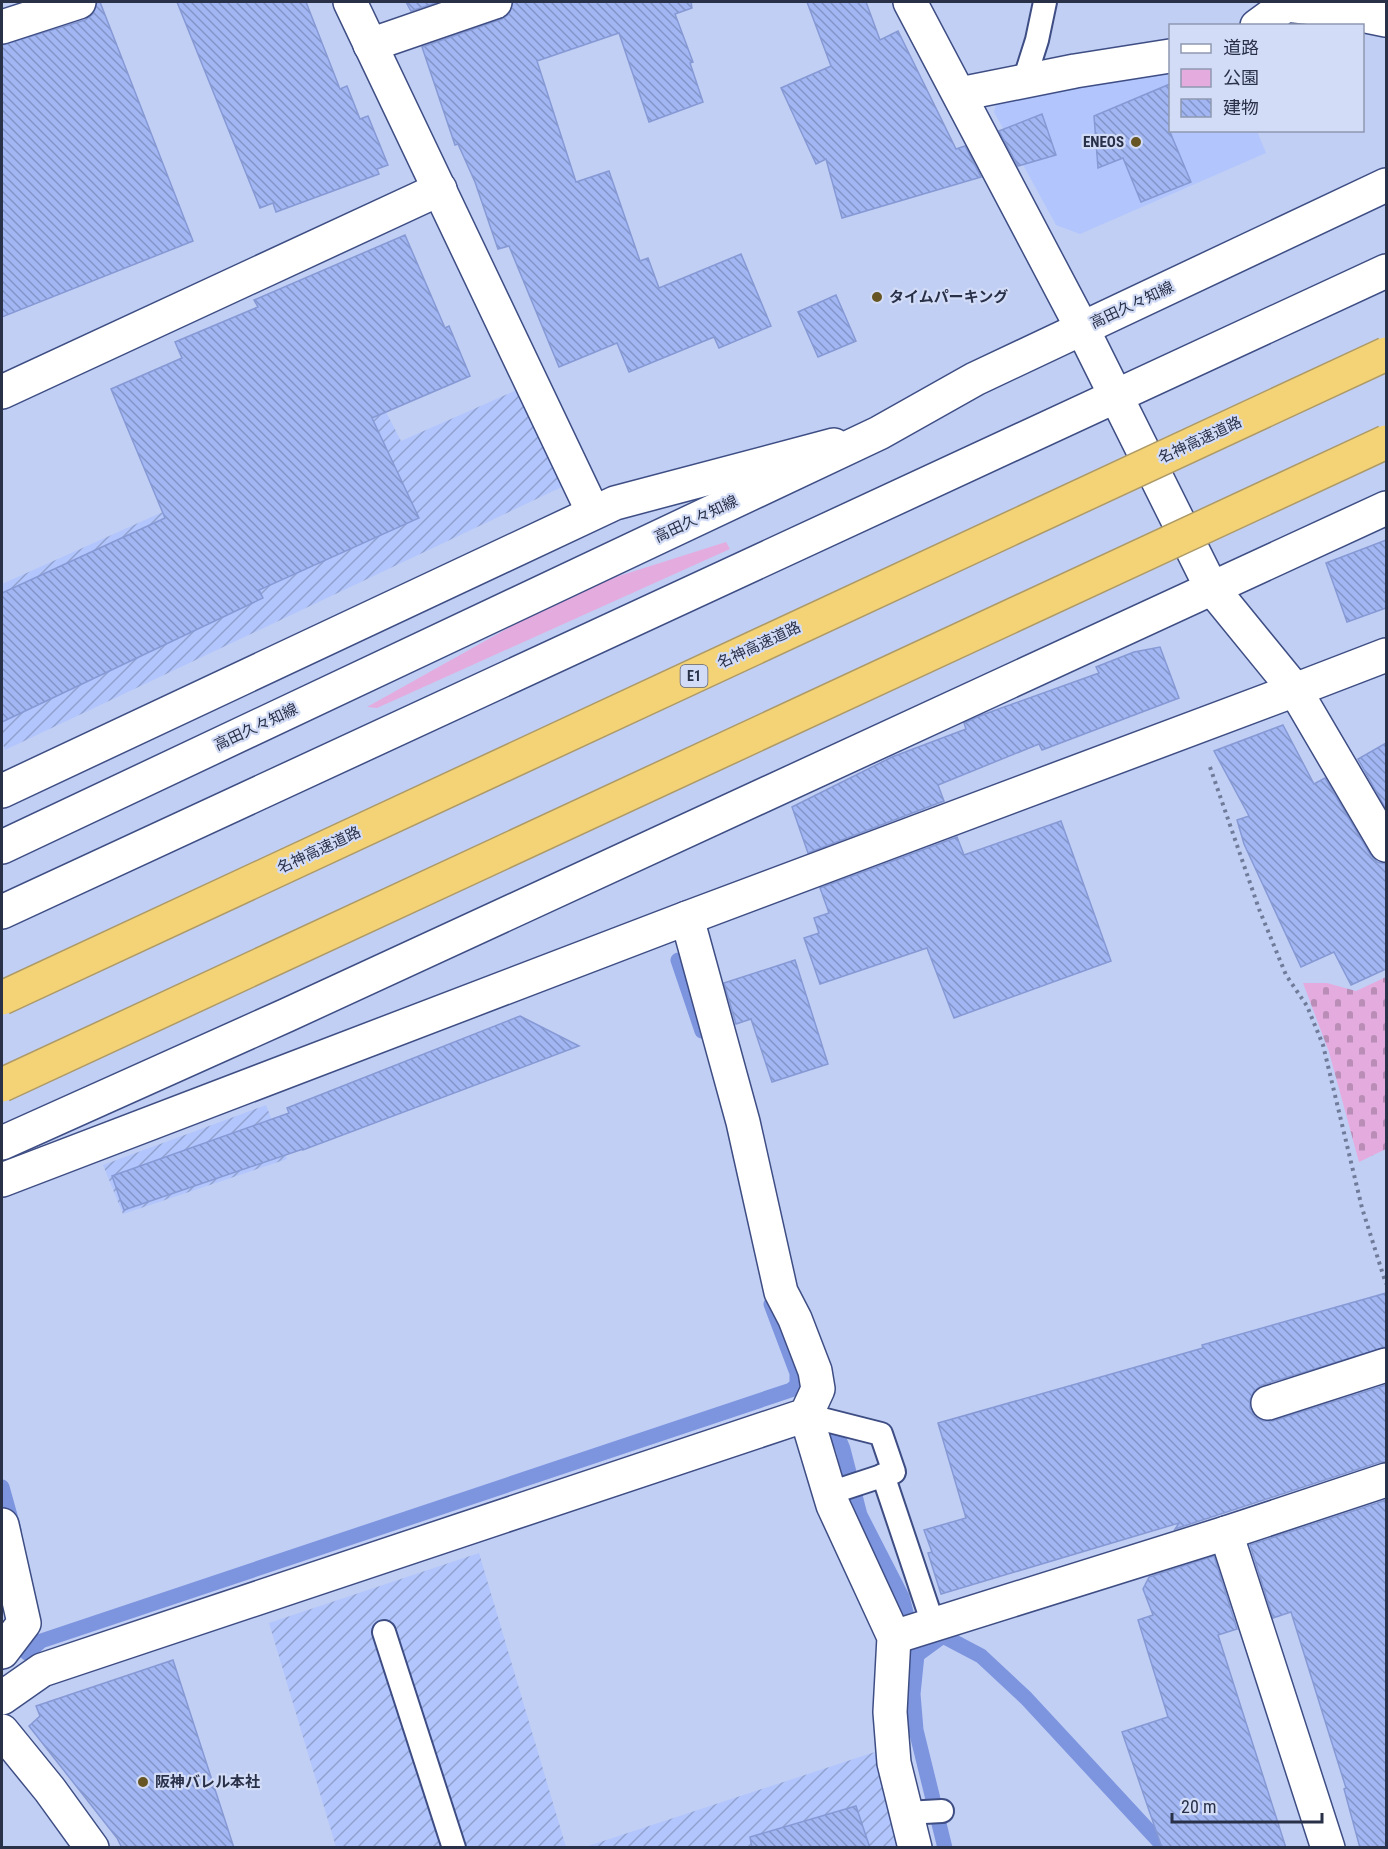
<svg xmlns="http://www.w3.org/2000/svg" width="1388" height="1849" font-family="'Roboto Condensed','Noto Sans JP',sans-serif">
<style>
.built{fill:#b2c5fc}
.industrial{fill:url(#industrial-furrows)}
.green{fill:#e4acde}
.cemetery{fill:url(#cemetery-stones)}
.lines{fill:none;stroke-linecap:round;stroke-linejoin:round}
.stream{stroke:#7d94df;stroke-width:15}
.building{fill:url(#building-back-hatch);stroke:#8699d5;stroke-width:1.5}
.service-casing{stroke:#3e4e84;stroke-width:26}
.minor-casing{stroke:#3e4e84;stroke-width:36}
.tertiary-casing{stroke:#3e4e84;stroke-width:36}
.secondary-casing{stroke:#3e4e84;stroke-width:36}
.path{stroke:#707b99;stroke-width:4;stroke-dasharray:3 4.5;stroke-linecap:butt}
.service{stroke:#fff;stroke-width:22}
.minor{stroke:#fff;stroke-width:33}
.tertiary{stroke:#fff;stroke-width:33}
.secondary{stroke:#fff;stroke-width:33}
.motorway-bridge-casing{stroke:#ad9a67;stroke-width:36;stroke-linecap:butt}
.motorway-bridge{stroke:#f4d377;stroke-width:33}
.poi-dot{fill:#675523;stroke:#d3dcf6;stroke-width:2}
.labels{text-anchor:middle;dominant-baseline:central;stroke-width:4.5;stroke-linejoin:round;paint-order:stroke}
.shield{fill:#d3dcf6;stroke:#5c647d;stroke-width:1.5}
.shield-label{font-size:14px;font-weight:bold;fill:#293149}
.poi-label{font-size:15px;font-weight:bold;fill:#293149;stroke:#d3dcf6;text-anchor:start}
.street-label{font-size:15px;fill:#293149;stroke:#d3dcf6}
</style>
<defs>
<pattern id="industrial-furrows" width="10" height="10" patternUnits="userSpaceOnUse" patternTransform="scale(1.5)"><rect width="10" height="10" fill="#b2c5fc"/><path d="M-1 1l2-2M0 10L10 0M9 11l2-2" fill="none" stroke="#91a1ce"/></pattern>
<pattern id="cemetery-stones" width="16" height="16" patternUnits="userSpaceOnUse" patternTransform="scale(1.5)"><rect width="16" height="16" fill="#e4acde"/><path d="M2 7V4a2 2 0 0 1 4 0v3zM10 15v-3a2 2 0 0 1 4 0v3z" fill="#b98db6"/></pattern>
<pattern id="building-back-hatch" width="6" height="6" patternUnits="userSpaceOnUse" patternTransform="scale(1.5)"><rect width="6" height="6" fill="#a1b6f3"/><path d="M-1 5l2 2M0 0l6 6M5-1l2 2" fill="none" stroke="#8395c7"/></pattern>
</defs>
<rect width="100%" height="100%" fill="#c1cff4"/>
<path class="built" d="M1170,64V130L1257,131L1266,153L1080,234L1056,225L994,112L999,95Z"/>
<g class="industrial">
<path d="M519,389L566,485L5,750L2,741V584L386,412L401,441Z"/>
<path d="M266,1105L287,1159L123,1214L103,1165Z"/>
<path d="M479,1553L566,1847H336L269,1623Z"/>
<path d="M875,1752L903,1848H582Z"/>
</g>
<path class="green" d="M726,542L730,549L377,708L367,707L578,589Z"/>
<path class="cemetery" d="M1386,977V1149L1359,1162L1329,1052L1303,983H1327L1356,991Z"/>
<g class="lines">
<g class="stream">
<path d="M678,960L702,1031"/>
<path d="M830,1418L843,1449L860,1515L902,1597L917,1655L913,1694L916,1730L945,1848"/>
<path d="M2,1487L14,1530"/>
<path d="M27,1653L41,1641L791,1390L797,1385V1373L771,1304"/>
<path d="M917,1655L943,1636L981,1656L1026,1698L1165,1848"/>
</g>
</g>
<g class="building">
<path d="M97,2H100L193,241L2,317V45L85,20L93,14Z"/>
<path d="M177,2H306L340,89L347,86L360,119L368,116L388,165L377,169L379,174L276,212L273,203L260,208Z"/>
<path d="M406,2H439L411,11Z"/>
<path d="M513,2H691L692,8L675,14L693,62L690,63L703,102L649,122L619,33L537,61L576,182L609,171L640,261L648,258L659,288L741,254L771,326L719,348L714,337L629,372L617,343L559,367L509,246L498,249L475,182L458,144L455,145L422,47L502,19L509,14Z"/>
<path d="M807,2H866L880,40L898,31L956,149L965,146L981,177L842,218L826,159L816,164L781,88L831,66Z"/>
<path d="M1170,84V132L1191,182L1141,202L1123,158L1098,168L1094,116Z"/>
<path d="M1042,114L1056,155L1018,166L999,131Z"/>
<path d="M405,235L445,328L449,326L470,376L372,418L419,518L259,590L263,598L2,722V593L165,518L111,389L182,358L175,342L258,307L254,300Z"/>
<path d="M836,295L856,341L818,357L798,312Z"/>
<path d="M1386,540V608L1347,622L1326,563Z"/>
<path d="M1160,647L1179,698L1042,750L1039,744L938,785L944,801L808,853L792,807L892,757L966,729L964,723L982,715L1099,673L1096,667L1134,652Z"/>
<path d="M1283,725L1314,784L1325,778L1370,854L1377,862L1386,864V969L1351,985L1334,952L1301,967L1244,844L1237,820L1249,816L1214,751Z"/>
<path d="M1386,743V809L1358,759Z"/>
<path d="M1061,821L1111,961L954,1018L927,948L820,984L804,938L819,933L814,918L829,913L820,888L957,837L964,855Z"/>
<path d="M795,960L828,1064L772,1082L751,1019L736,1024L724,983Z"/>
<path d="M520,1016L579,1046L303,1150V1149L124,1210L112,1176L289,1113L287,1108Z"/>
<path d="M1386,1293V1347L1262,1385L1254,1391L1250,1400V1408L1255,1416L1263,1421H1273L1386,1385V1462H1380L1175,1529L1179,1523L941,1594L928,1553L932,1552L924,1530L966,1518L938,1423L1203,1348L1202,1345Z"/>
<path d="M1386,1500V1848H1360L1344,1789L1346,1788L1291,1612L1273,1618L1250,1545Z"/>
<path d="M1214,1556L1237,1629L1218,1635L1286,1848H1162L1122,1732L1168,1717L1138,1620L1153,1615L1143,1589L1149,1577Z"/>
<path d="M173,1660L234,1848H122L117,1838L29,1726L40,1716L36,1706Z"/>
<path d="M856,1806L870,1848H752L750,1837Z"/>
</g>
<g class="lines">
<g class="service-casing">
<g id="service">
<path d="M1024,81L1037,40L1045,2"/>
<path d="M806,1415L881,1434L894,1472L830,1493"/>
<path d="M883,1475L933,1624"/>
<path d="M384,1632L454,1848"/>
<path d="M906,1813L942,1811"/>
</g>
</g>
<g class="minor-casing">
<g id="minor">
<path d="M350,2L593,512"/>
<path d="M910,2L1082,328L1211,587L1295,690L1386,845"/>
<path d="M1257,26L1286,5L1342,11L1386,20"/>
<path d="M2,27L79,2"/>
<path d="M370,45L495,2"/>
<path d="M960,94L1075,71L1170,56"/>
<path d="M2,392L440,189"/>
<path d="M1295,690L1386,655"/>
<path d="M2,791L615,503L834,445"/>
<path d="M2,1143L287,1015L1386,508"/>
<path d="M1268,1403L1386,1365"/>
<path d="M806,1415L833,1505L894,1637L890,1712L894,1763L915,1848"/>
<path d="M2,1525L24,1623L2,1652"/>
<path d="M1226,1533L1328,1848"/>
<path d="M894,1637L1226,1533L1386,1480"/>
<path d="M2,1698L42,1670L806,1415L818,1389L815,1371L795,1319L781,1292L743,1122L687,918"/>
<path d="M2,1731L50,1790L92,1848"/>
</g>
</g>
<g class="tertiary-casing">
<path id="tertiary" d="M2,1180L687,918L1295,690"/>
</g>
<g class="secondary-casing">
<g id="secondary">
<path d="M2,847L879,433L975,379L1386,185"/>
<path d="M2,912L1386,271"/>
</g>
</g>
<path class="path" d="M1210,767L1259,909L1286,975L1307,1006L1323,1045L1362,1208L1386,1284"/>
<use href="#service" class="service"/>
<use href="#minor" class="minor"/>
<use href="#tertiary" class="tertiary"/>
<use href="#secondary" class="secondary"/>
<g class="motorway-bridge-casing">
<g id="motorway-bridge">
<path d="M2,998L1386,354"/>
<path d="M2,1085L1386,442"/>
</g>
</g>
<use href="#motorway-bridge" class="motorway-bridge"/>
</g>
<g class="poi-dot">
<circle cx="1136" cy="142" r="6"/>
<circle cx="877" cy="297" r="6"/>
<circle cx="143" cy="1782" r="6"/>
</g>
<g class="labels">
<rect class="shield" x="680.5" y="665" width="27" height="22" rx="4.5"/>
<g class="shield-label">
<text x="694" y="676">E1</text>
</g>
<g class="poi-label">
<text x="1124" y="142" text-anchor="end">ENEOS</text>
<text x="889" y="297">タイムパーキング</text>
<text x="155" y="1782">阪神バレル本社</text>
</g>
<g class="street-label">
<text transform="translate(1132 305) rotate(-25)">高田久々知線</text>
<text transform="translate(1200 440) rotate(-25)">名神高速道路</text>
<text transform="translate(696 519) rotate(-25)">高田久々知線</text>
<text transform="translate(759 645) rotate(-25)">名神高速道路</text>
<text transform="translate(256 727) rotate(-25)">高田久々知線</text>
<text transform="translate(319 850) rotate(-25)">名神高速道路</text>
</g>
</g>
<rect width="1388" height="1849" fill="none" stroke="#293149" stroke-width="6"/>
<rect x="1169" y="24" width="195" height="108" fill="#d3dcf6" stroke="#8f98b1" stroke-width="1.5"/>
<rect x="1181" y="44" width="30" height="9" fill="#ffffff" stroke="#8f98b1" stroke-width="1.5"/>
<text x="1223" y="54" font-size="18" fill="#293149">道路</text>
<rect x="1181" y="69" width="30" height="18" fill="#e4acde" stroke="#8f98b1" stroke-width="1.5"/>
<text x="1223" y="84" font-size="18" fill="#293149">公園</text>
<rect x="1181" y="99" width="30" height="18" fill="url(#building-back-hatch)" stroke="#8f98b1" stroke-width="1.5"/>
<text x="1223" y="114" font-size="18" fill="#293149">建物</text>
<path d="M1172 1813v9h150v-9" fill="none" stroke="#293149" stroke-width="3"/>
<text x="1181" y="1813" font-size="18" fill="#293149" stroke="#d3dcf6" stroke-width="4.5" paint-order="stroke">20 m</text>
</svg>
